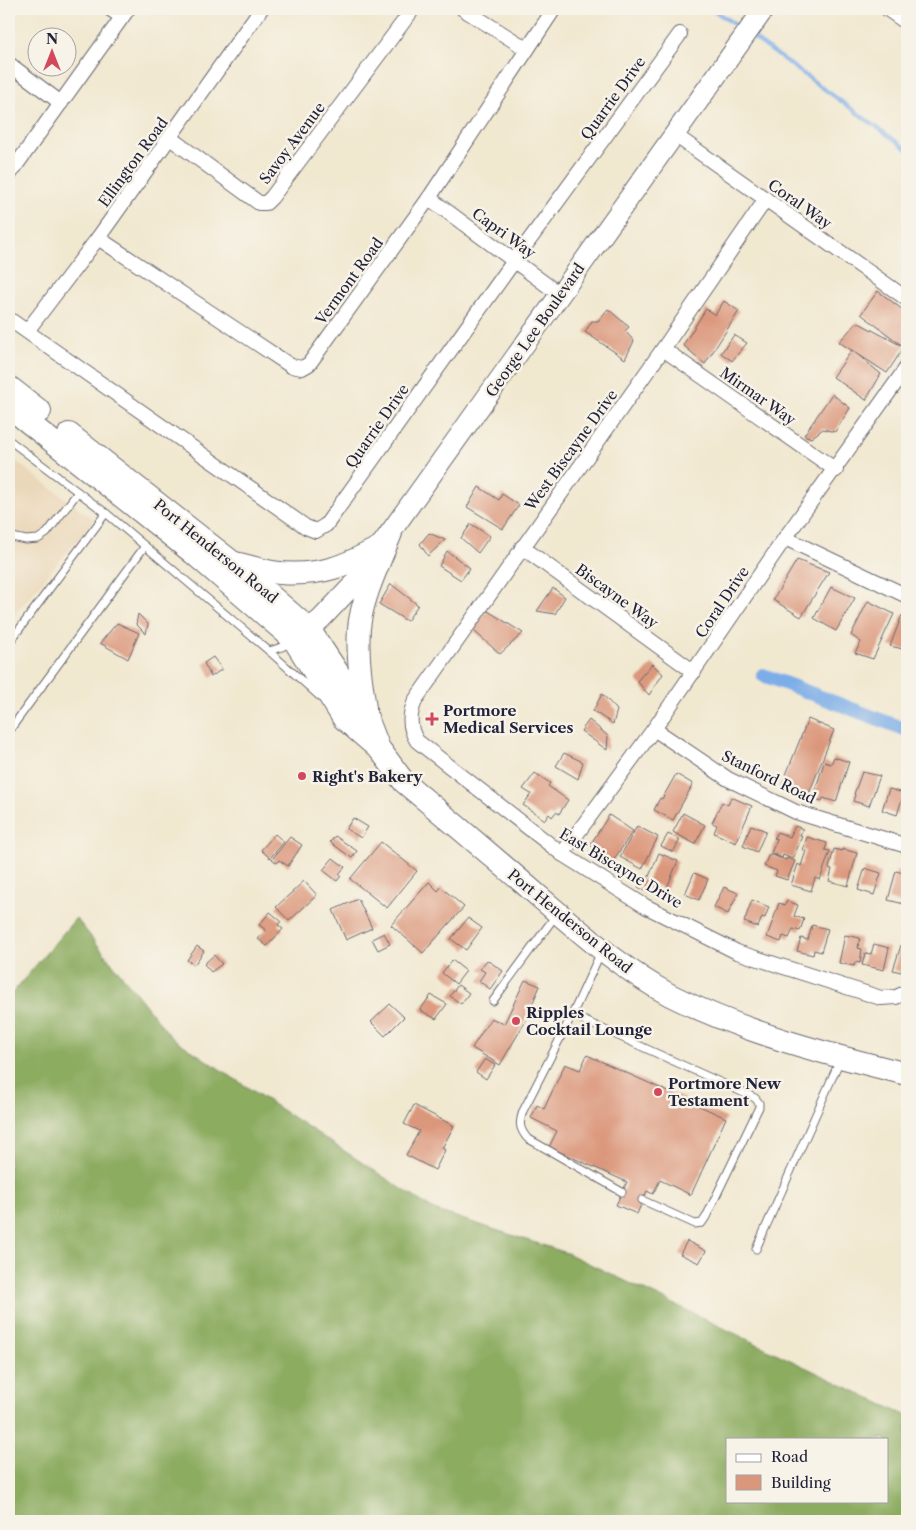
<svg xmlns="http://www.w3.org/2000/svg" width="916" height="1530" font-family="'Libre Caslon Text',serif">
<style>
.built{fill:#ebd8ba}
.forest{fill:#8cac60;stroke:#57674e;fill-rule:evenodd}
.lines{fill:none;stroke-linecap:round;stroke-linejoin:round}
.stream{stroke:#7cade8;stroke-width:4}
.canal{stroke:#7cade8;stroke-width:14}
.building{fill:#db977b}
.service-casing{stroke:#6a676f;stroke-width:9}
.minor-casing{stroke:#6a676f;stroke-width:16}
.secondary-casing{stroke:#6a676f;stroke-width:22}
.primary-casing{stroke:#6a676f;stroke-width:24}
.service{stroke:#fff;stroke-width:7}
.minor{stroke:#fff;stroke-width:14}
.secondary{stroke:#fff;stroke-width:20}
.primary{stroke:#fff;stroke-width:22}
.poi-dot{fill:#d1495b;stroke:#f7f3e8;stroke-width:2}
.labels{text-anchor:middle;dominant-baseline:central;stroke-width:5;stroke-linejoin:round;paint-order:stroke}
.street-label{font-size:15px;fill:#22223b;stroke:#f7f3e8}
.poi-label{font-size:15px;font-weight:bold;fill:#22223b;stroke:#f7f3e8;text-anchor:start}
</style>
<rect width="100%" height="100%" fill="#f7f3e8"/>
<filter id="ink" filterUnits="userSpaceOnUse"><feTurbulence type="fractalNoise" baseFrequency=".02" numOctaves="2"/><feDisplacementMap in="SourceGraphic" scale="10" xChannelSelector="R" yChannelSelector="G"/><feConvolveMatrix kernelMatrix="1 2 1 2 8 2 1 2 1" color-interpolation-filters="sRGB"/></filter>
<filter id="wash" filterUnits="userSpaceOnUse"><feTurbulence type="fractalNoise" baseFrequency=".0096" numOctaves="4" result="noise"/><feDisplacementMap in="SourceGraphic" scale="20" xChannelSelector="R" yChannelSelector="G"/><feGaussianBlur stdDeviation="1.12" result="paint"/><feColorMatrix in="noise" values="0 0 0 0 0 0 0 0 0 0 0 0 0 0 0 0 0 1.4 0 .05"/><feComposite in="paint" operator="in"/></filter>
<g filter="url(#wash)">
<rect width="100%" height="100%" fill="#f1e8d0"/>
<path class="built" d="M9,456L94,520L9,621Z"/>
<path class="forest" d="M76,918L171,1037L434,1210L567,1253L907,1416V1521H9V997ZM727,1439H887V1501H727Z"/>
<g class="lines">
<g class="stream">
<path d="M712,9L741,29"/>
<path d="M751,36L907,149"/>
</g>
<path class="canal" d="M763,675L907,730"/>
</g>
<g id="blocks">
<g class="building">
<path d="M878,291L907,313V343L904,347L861,314Z"/>
<path d="M724,301L739,311L705,364L683,345L706,309L715,315Z"/>
<path d="M608,309L629,327L625,331L634,341L625,359L585,332L592,321H598Z"/>
<path d="M857,322L904,347L887,373L839,342Z"/>
<path d="M734,335L747,343L732,361L721,353Z"/>
<path d="M852,350L881,374L866,400L833,377Z"/>
<path d="M832,394L850,408L835,432L823,429L811,438L804,435Z"/>
<path d="M479,487L499,500L502,494L519,505L503,529L467,507Z"/>
<path d="M471,524L490,536L478,553L461,538Z"/>
<path d="M429,533L445,540L428,556L420,544Z"/>
<path d="M447,551L470,568L461,580L439,566Z"/>
<path d="M797,560L829,572L801,617L773,600Z"/>
<path d="M391,584L418,605L407,621L379,604Z"/>
<path d="M831,587L855,598L836,631L814,618Z"/>
<path d="M553,588L565,597L555,614L537,611Z"/>
<path d="M868,601L894,614L873,659L855,653L861,642L851,635Z"/>
<path d="M488,611L523,633L500,654L467,625Z"/>
<path d="M138,614L148,624L146,634L136,624Z"/>
<path d="M902,615L907,617V650L890,646Z"/>
<path d="M117,623L139,633L128,659L100,643Z"/>
<path d="M213,657L222,669L211,677L204,663Z"/>
<path d="M652,664L663,674L649,695L637,681Z"/>
<path d="M602,694L617,710L613,724L593,711Z"/>
<path d="M808,719L834,730L808,796L782,785Z"/>
<path d="M589,720L608,736L607,750L581,731Z"/>
<path d="M564,753L583,762L578,779L556,766Z"/>
<path d="M834,757L849,762L836,802L823,798L822,801L813,798L824,762L831,764Z"/>
<path d="M862,772L880,776L869,806L853,801L855,795L854,794Z"/>
<path d="M535,773L550,783L548,786L568,800L559,814L556,812L552,817L549,814L545,820L523,805L531,794L523,789Z"/>
<path d="M676,774L693,784L673,820L654,810L660,798L662,799Z"/>
<path d="M889,789L904,793L897,815L882,810Z"/>
<path d="M731,797L752,806L736,843L714,833L717,825L712,823L722,802L728,805Z"/>
<path d="M683,813L705,825L695,844L673,832Z"/>
<path d="M609,815L633,831L611,864L597,855L599,851L590,845Z"/>
<path d="M353,818L368,827L361,838L346,829Z"/>
<path d="M751,825L766,831L757,852L743,846Z"/>
<path d="M637,826L658,837L642,869L620,857Z"/>
<path d="M795,826L803,829L800,835L802,836L793,859L783,855L782,858L771,853L777,839L774,838L777,832L790,837Z"/>
<path d="M275,834L284,842L270,858L261,850Z"/>
<path d="M668,834L680,840L673,852L661,846Z"/>
<path d="M335,836L357,851L352,858L330,842Z"/>
<path d="M290,837L302,845L288,866L279,860L277,863L272,859Z"/>
<path d="M807,837L827,843L825,850L830,851L820,880L815,878L811,891L791,885L798,864L801,866L806,851L803,850Z"/>
<path d="M381,842L417,871L387,908L350,879Z"/>
<path d="M834,849L842,851V849L857,853L848,886L829,881L832,869L829,868Z"/>
<path d="M659,853L678,861L666,890L652,883L648,892L638,887L642,879L647,881Z"/>
<path d="M769,854L786,860L787,858L795,861L787,880L775,876L777,871L764,866Z"/>
<path d="M333,858L345,867L339,874L341,876L337,881L323,870Z"/>
<path d="M865,868L881,873L874,895L858,890Z"/>
<path d="M896,871L907,874V892L904,904L888,900Z"/>
<path d="M694,873L708,879L699,900L685,894Z"/>
<path d="M304,881L317,895L289,921L276,907Z"/>
<path d="M429,882L438,891L441,887L464,907L423,953L391,925Z"/>
<path d="M724,887L738,893L728,914L714,907Z"/>
<path d="M358,899L372,928L346,940L333,910Z"/>
<path d="M752,900L769,907L765,918L762,917L758,927L744,922Z"/>
<path d="M787,901L798,905L794,916L804,919L800,931L793,929L789,938L783,936L781,942L767,937L779,903L785,905Z"/>
<path d="M270,912L281,921L278,925L283,929L267,946L258,939L266,930L259,925Z"/>
<path d="M468,918L482,928L466,950L451,939Z"/>
<path d="M812,925L828,929L821,952L814,950L813,955L797,951L801,938L808,940Z"/>
<path d="M384,933L390,944L378,950L372,939Z"/>
<path d="M905,933H907V967L904,966L901,972L893,970Z"/>
<path d="M845,935L860,938L858,948L862,949L860,963L855,962L854,966L839,963Z"/>
<path d="M874,944L889,948L884,970L862,965L865,953L871,954Z"/>
<path d="M197,946L204,951L194,965L187,960Z"/>
<path d="M214,955L222,964L211,972L204,964Z"/>
<path d="M452,960L466,971L456,984L442,973Z"/>
<path d="M487,960L503,971L490,989L479,981L485,972L480,969Z"/>
<path d="M525,980L540,986L530,1009L532,1010L500,1065L472,1048L491,1018L504,1024Z"/>
<path d="M458,985L469,993L461,1004L450,996Z"/>
<path d="M431,995L447,1004L436,1019L420,1010Z"/>
<path d="M390,1004L404,1017L385,1036L371,1022Z"/>
<path d="M587,1055L726,1118L691,1195L660,1180L653,1194L647,1191L637,1214L616,1205L627,1182L549,1147L557,1131L531,1118L537,1105L544,1109L565,1064L580,1070Z"/>
<path d="M485,1059L495,1065L486,1079L476,1072Z"/>
<path d="M414,1105L454,1126L442,1148L445,1150L435,1170L406,1155L419,1131L404,1124Z"/>
<path d="M687,1241L706,1251L699,1263L680,1254Z"/>
</g>
</g>
</g>
<g filter="url(#ink)">
<use href="#blocks" fill-opacity="0" stroke="#6a676f" stroke-width="1"/>
<g class="lines">
<g class="service-casing">
<g id="service">
<path d="M9,440L106,513L269,651L319,696"/>
<path d="M9,534L12,537L26,540L38,539L47,533L78,492"/>
<path d="M9,643L106,513"/>
<path d="M269,651L282,647L292,641"/>
<path d="M9,731L145,546"/>
<path d="M601,952L572,1015L523,1111C519,1123 519,1128 527,1138L622,1192"/>
<path d="M493,1001L556,915"/>
<path d="M572,1015L755,1098L759,1103V1107L706,1217L702,1223L695,1224L642,1200"/>
<path d="M756,1249L840,1060"/>
</g>
</g>
<g class="minor-casing">
<g id="minor">
<path d="M110,9L122,17"/>
<path d="M463,9L527,49"/>
<path d="M887,9L907,23"/>
<path d="M9,64L61,103"/>
<path d="M675,135L907,299"/>
<path d="M170,138L259,203H266L272,197L413,9"/>
<path d="M9,175L128,9"/>
<path d="M429,198L559,294"/>
<path d="M766,199L663,349L416,699C409,713 408,727 417,741L562,854L645,906L737,952L881,998L896,997L907,992"/>
<path d="M98,238L291,366L302,368L309,364L429,198L554,9"/>
<path d="M9,319L306,527L316,531L326,525L514,261L680,34"/>
<path d="M27,331L98,238L261,9"/>
<path d="M663,349L836,470"/>
<path d="M785,538L907,596"/>
<path d="M522,547L694,672"/>
<path d="M654,729L728,779L796,812L907,846"/>
<path d="M562,854L654,729L785,538L907,367"/>
</g>
</g>
<g class="secondary-casing">
<path id="secondary" d="M297,638L321,619L352,586L764,9"/>
</g>
<g class="primary-casing">
<g id="primary">
<path d="M9,387L40,411"/>
<path d="M9,407L193,553L294,640L344,719L381,751L404,782C451,821 497,860 543,900C583,934 623,970 670,995C745,1033 826,1054 907,1074"/>
<path d="M69,434L232,562L309,629L366,715L378,746"/>
<path d="M235,563C250,566 266,572 280,573C322,576 345,566 380,547"/>
<path d="M365,708C361,682 357,655 359,628C362,597 380,561 391,533"/>
</g>
</g>
<use href="#service" class="service"/>
<use href="#minor" class="minor"/>
<use href="#secondary" class="secondary"/>
<use href="#primary" class="primary"/>
</g>
</g>
<g class="poi-dot">
<path d="M429.5 711.5h5v5h5v5h-5v5h-5v-5h-5v-5h5z"/>
<circle cx="302" cy="776" r="5"/>
<circle cx="516" cy="1021" r="5"/>
<circle cx="658" cy="1092" r="5"/>
</g>
<g class="labels">
<g class="street-label">
<text transform="translate(613 98) rotate(-54)">Quarrie Drive</text>
<text transform="translate(292 143) rotate(-53)">Savoy Avenue</text>
<text transform="translate(133 162) rotate(-54)">Ellington Road</text>
<text transform="translate(800 204) rotate(35)">Coral Way</text>
<text transform="translate(504 233) rotate(36)">Capri Way</text>
<text transform="translate(349 281) rotate(-54)">Vermont Road</text>
<text transform="translate(535 330) rotate(-55)">George Lee Boulevard</text>
<text transform="translate(758 396) rotate(35)">Mirmar Way</text>
<text transform="translate(377 426) rotate(-55)">Quarrie Drive</text>
<text transform="translate(571 450) rotate(-54)">West Biscayne Drive</text>
<text transform="translate(216 551) rotate(39)">Port Henderson Road</text>
<text transform="translate(617 596) rotate(36)">Biscayne Way</text>
<text transform="translate(722 602) rotate(-56)">Coral Drive</text>
<text transform="translate(769 777) rotate(26)">Stanford Road</text>
<text transform="translate(621 868) rotate(31)">East Biscayne Drive</text>
<text transform="translate(570 921) rotate(39)">Port Henderson Road</text>
</g>
<g class="poi-label">
<text x="443" y="710">Portmore<tspan x="443" dy="17">Medical Services</tspan></text>
<text x="312" y="776">Right's Bakery</text>
<text x="526" y="1012">Ripples<tspan x="526" dy="17">Cocktail Lounge</tspan></text>
<text x="668" y="1083">Portmore New<tspan x="668" dy="17">Testament</tspan></text>
</g>
</g>
<rect width="916" height="1530" fill="none" stroke="#f7f3e8" stroke-width="30"/>
<rect x="726" y="1438" width="162" height="65" fill="#f7f3e8" stroke="#a29fa3"/>
<rect x="736" y="1454" width="25" height="8" fill="#ffffff" stroke="#a29fa3"/>
<text x="771" y="1462" font-size="15" fill="#22223b">Road</text>
<rect x="736" y="1475" width="25" height="15" fill="#db977b" stroke="#a29fa3"/>
<text x="771" y="1488" font-size="15" fill="#22223b">Building</text>
<g transform="translate(52 52)"><circle r="24" fill="#f7f3e8" stroke="#a29fa3"/>
<path d="M0-4L9 19L0 12L-9 19Z" fill="#d1495b"/>
<text y="-8" font-size="14" font-weight="bold" text-anchor="middle" fill="#22223b">N</text>
</g>
</svg>
